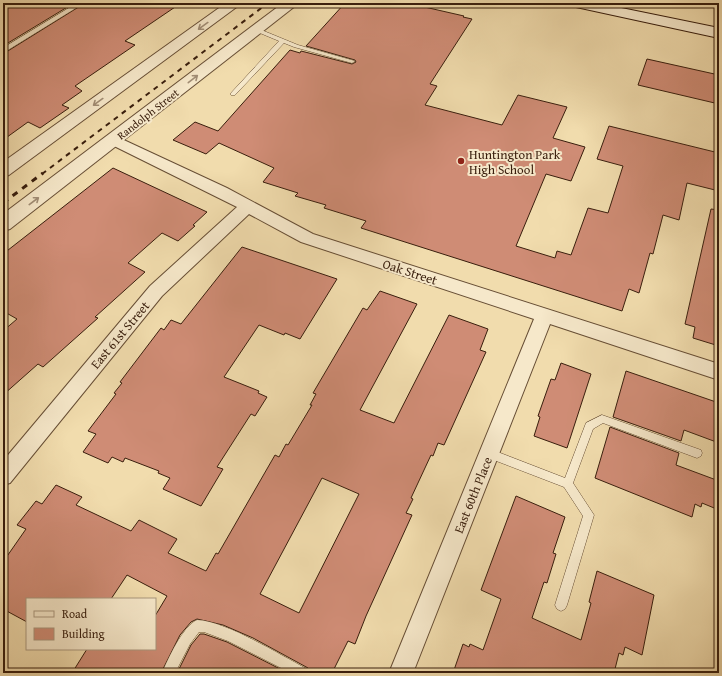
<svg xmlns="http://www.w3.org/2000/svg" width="722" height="676" font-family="'Gentium Book Plus',serif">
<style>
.building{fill:#cf8c75;stroke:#391e0d;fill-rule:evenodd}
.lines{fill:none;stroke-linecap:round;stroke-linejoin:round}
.service-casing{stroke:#674e35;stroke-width:1}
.minor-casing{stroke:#674e35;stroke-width:2}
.tertiary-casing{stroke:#674e35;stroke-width:2}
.secondary-casing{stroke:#391e0d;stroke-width:2}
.service{fill:#f6e8ca;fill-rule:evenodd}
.minor{fill:#f6e8ca;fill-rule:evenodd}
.tertiary{fill:#f6e8ca;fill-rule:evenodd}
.secondary{fill:#f6e8ca;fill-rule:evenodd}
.rail-far1{stroke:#391e0d;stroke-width:2;stroke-dasharray:5 5;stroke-linecap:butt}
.rail{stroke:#391e0d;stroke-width:3;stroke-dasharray:6 6;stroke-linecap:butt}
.oneway{stroke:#a18d75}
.poi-dot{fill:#8f2418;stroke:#f6e8ca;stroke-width:1.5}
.labels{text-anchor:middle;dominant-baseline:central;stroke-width:4;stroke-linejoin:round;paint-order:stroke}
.far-street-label{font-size:11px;fill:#391e0d;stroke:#f6e8ca}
.poi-label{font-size:13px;fill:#391e0d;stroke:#f6e8ca;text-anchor:start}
.street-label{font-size:13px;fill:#391e0d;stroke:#f6e8ca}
</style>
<rect width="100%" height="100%" fill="#f1dcad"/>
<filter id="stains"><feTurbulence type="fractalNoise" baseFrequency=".005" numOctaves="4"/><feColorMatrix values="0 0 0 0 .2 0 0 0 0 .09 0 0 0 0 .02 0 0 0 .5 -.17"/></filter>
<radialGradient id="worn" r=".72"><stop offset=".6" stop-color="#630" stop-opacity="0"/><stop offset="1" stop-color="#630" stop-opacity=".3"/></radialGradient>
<g class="building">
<path d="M3,3H74L3,46Z"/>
<path d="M85,3H181L125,41L135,45L75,86L82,91L62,105L69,108L40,128L28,122L3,140V54Z"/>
<path d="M345,3H407L464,16L463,17L472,19L430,84L437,86L425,105L502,125L518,95L567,107L553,138L585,147L571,181L546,174L516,246L555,258L557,251L571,255L588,208L608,213L623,166L597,159L609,126L719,153V191L687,183L679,220L663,215L653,254L650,253L639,293L629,289L622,311L361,228L366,221L324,208L326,205L295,196L298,193L263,182L274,168L219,143L206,154L173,140L195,122L218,131L290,50L300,53L301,51L352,64L356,62L355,60L306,46Z"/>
<path d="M647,59L719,75V104L638,85Z"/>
<path d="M113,168L207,212L193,225L195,226L178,241L162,233L128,263L145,272L95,317L98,318L43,367L38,364L3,395V331L17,319L3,311V254Z"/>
<path d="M711,209L719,210V346L693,338L695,327L685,324Z"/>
<path d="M242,247L337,279L300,339L285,333L284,335L259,325L224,377L259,391L258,393L267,397L255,416L251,414L217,467L223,469L201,506L163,489L170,478L158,473L159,471L125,458L123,462L112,457L108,463L83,452L96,434L88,431L116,394L114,393L122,383L120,382L161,328L164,330L171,320L181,324Z"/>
<path d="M380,291L417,304L360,410L394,423L449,315L488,329L480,350L486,352L444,445L438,443L433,456L431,455L411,498L413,499L406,513L412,515L366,616L355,644L348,641L332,673H310L308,668L253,638L223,625L197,619L191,622L180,635L161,673H72L87,649H155V616L167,596L127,575L111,599H27V622L3,609V562L26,529L17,525L36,501L42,504L56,485L82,497L76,505L131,531L139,520L177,539L168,553L206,571L216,553L218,554L275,455L279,457L286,444L288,445L312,405H310L316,394L313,393L363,308L367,310ZM322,478L359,494L299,613L260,594Z"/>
<path d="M561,363L591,374L567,448L534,436L540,417L538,416L551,379L555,380Z"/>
<path d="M626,371L719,403V443L684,430L681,441L613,417Z"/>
<path d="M610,427L679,453L676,465L719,481V510L702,503L701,507L695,504L692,517L595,478Z"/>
<path d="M516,496L565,517L553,553L556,554L547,583L544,582L532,618L581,640L591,603L589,602L597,571L654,595L642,655L625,647L623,655L619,653L614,673H453L463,644L469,647L470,644L483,650L501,599L481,590Z"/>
<path d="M200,634H204L227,642L288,673H177L191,645Z"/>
</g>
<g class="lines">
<g class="service-casing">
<g id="service">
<path d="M77,3H84L3,53V48Z"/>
<path d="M255,29H259L298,45L355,61L352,63L294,47L284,43L235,95H231V93L279,41L255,31Z"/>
<path d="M602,415L701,450L702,453L701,456L697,458L603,423L593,429L573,483L594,515L567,605L565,609L561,611L557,609L555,605L583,516L564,487L486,457L485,454L486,451L490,449L565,478L586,423Z"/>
<path d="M197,620C226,621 280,655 307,669L309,673H291L228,641L204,632H199L190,644L175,673H162C168,659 183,626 197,620Z"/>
</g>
</g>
<g class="minor-casing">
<path id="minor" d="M113,135L227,188L313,234L719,364V380L550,324L413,673H389L534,319L301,242L249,214L162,296L10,483L3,485V461L150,286L237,207L108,143L106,140L108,137Z"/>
</g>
<g class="tertiary-casing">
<g id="tertiary">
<path d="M226,3H242L9,175L3,177V162Z"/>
<path d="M283,3H299L10,229L3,231V214Z"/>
</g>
</g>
<g class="secondary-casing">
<path id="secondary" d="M569,3H597L719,28V38L576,7L571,6Z"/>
</g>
<use href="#service" class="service"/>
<use href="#minor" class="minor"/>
<use href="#tertiary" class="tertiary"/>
<use href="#secondary" class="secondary"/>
<path class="rail-far1" d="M42,174L268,3"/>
<path class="rail" d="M3,203L43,173"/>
</g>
<defs><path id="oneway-shaft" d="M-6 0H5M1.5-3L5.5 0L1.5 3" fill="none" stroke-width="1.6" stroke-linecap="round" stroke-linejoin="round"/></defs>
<g class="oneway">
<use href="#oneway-shaft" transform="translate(203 26) rotate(144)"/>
<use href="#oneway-shaft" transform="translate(193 79) rotate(-38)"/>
<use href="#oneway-shaft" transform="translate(98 102) rotate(144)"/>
<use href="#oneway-shaft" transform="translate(34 201) rotate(-37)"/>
</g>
<circle class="poi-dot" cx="461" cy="161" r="4"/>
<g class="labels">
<g class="far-street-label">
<text transform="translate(148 114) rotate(-38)">Randolph Street</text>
</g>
<g class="poi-label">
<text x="469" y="154">Huntington Park<tspan x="469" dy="15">High School</tspan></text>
</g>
<g class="street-label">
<text transform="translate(410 272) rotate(18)">Oak Street</text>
<text transform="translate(120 335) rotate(-50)">East 61st Street</text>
<text transform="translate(473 495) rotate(-68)">East 60th Place</text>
</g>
</g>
<rect width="722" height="676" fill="none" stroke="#f1dcad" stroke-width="16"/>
<rect x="4" y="4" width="714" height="668" fill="none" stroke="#391e0d" stroke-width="2"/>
<rect x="8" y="8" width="706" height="660" fill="none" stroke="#391e0d"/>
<rect x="26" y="598" width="130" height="52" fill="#f6e8ca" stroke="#aa977e"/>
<rect x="34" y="611" width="20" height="6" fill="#f6e8ca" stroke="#aa977e"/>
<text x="62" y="618" font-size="12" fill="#391e0d">Road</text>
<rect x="34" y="628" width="20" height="12" fill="#cf8c75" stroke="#aa977e"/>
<text x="62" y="638" font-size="12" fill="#391e0d">Building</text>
<rect width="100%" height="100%" filter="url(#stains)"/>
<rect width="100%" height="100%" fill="url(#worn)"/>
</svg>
